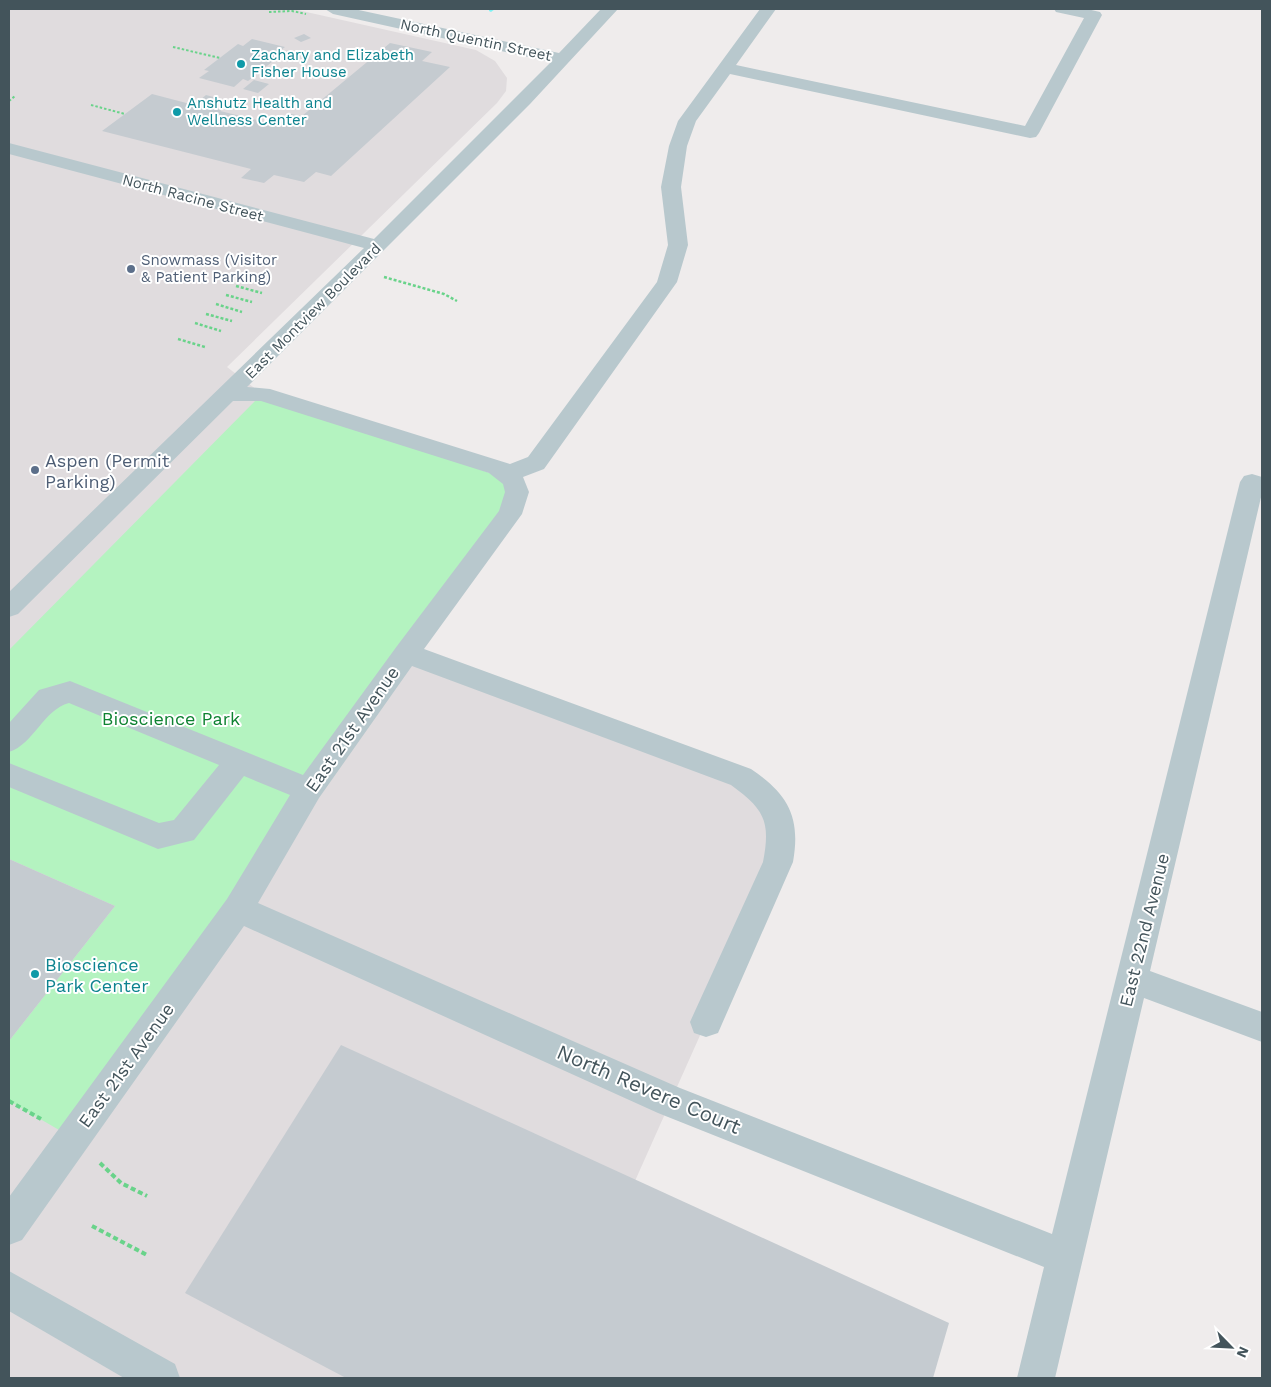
<svg xmlns="http://www.w3.org/2000/svg" width="1271" height="1387" font-family="'Work Sans',sans-serif">
<style>
.education{fill:#e0dcde}
.green{fill:#b4f3c0}
.lines{fill:none;stroke-linecap:round;stroke-linejoin:round}
.stream{fill:#7df3f4;fill-rule:evenodd}
.building{fill:#c5cbd0}
.path-far2{stroke:#69d38a;stroke-width:2;stroke-dasharray:2.5 2;stroke-linecap:butt}
.path-far1{stroke:#69d38a;stroke-width:2.5;stroke-dasharray:3 2;stroke-linecap:butt}
.path{stroke:#69d38a;stroke-width:4;stroke-dasharray:5 3;stroke-linecap:butt}
.minor{fill:#b8c8cd;fill-rule:evenodd}
.culture-dot{fill:#0f9aa8;stroke:#fff;stroke-width:2}
.service-dot{fill:#5c6f8a;stroke:#fff;stroke-width:2}
.labels{text-anchor:middle;dominant-baseline:central;stroke-width:4;stroke-linejoin:round;paint-order:stroke}
.far-street-label{font-size:15px;fill:#43545b;stroke:#fff}
.far-culture-label{font-size:15px;fill:#0d838f;stroke:#fff;text-anchor:start}
.far-service-label{font-size:15px;fill:#4e5e75;stroke:#fff;text-anchor:start}
.service-label{font-size:18px;fill:#4e5e75;stroke:#fff;text-anchor:start}
.park-label{font-size:18px;fill:#0e8231;stroke:#fff}
.street-label{font-size:18px;fill:#43545b;stroke:#fff}
.culture-label{font-size:18px;fill:#0d838f;stroke:#fff;text-anchor:start}
.near-street-label{font-size:21px;fill:#43545b;stroke:#fff}
</style>
<rect width="100%" height="100%" fill="#efecec"/>
<path class="education" d="M9,9H293L476,50L495,61L507,78L506,91L497,103L227,367L262,394L406,653L741,777L780,822L706,1022L547,1378H9Z"/>
<path class="green" d="M262,394L516,482L510,514L73,1138L9,1101V1041L115,906L9,859V650Z"/>
<g class="lines">
<path class="stream" d="M489,9H495L491,12L489,11Z"/>
</g>
<g class="building">
<path d="M304,34L311,38L301,42L294,38Z"/>
<path d="M252,39L285,47L277,53L282,54L248,81L243,79L234,87L199,78L209,71L204,70L238,44L243,46Z"/>
<path d="M390,43L432,52L422,61L450,67L331,176L316,172L304,182L274,175L264,183L241,178L251,169L102,131L152,94L194,105L206,95L232,102L220,111L278,125L291,114L302,116Z"/>
<path d="M254,80L269,84L258,93L243,89Z"/>
<path d="M9,859L115,906L9,1041Z"/>
<path d="M341,1045L949,1323L933,1378H346L185,1293Z"/>
</g>
<g class="lines">
<g class="path-far2">
<path d="M269,12L292,11L306,14"/>
<path d="M173,47L220,58"/>
<path d="M9,101L15,96"/>
<path d="M91,105L125,114"/>
</g>
<g class="path-far1">
<path d="M384,277L444,294L457,301"/>
<path d="M236,286L262,293"/>
<path d="M226,295L252,302"/>
<path d="M216,304L242,312"/>
<path d="M206,314L232,321"/>
<path d="M195,323L221,331"/>
<path d="M178,339L205,347"/>
</g>
<g class="path">
<path d="M9,1101L41,1119"/>
<path d="M100,1163L121,1183L147,1196"/>
<path d="M92,1226L147,1255"/>
</g>
<g class="minor">
<path d="M325,9H354L559,53L601,9H618L530,104L247,387L270,389L510,464L528,457L657,282L668,245L661,187L669,146L678,121L760,9H776L736,65L1025,126L1084,18L1056,12L1054,9H1087L1100,12L1102,15L1039,133L1036,137L1030,138L730,74L696,121L687,146L681,187L688,245L677,282L544,469L523,477L529,492L522,514L424,649L751,769C788,794 801,817 793,862L718,1033L706,1037L694,1033L690,1022L763,862C771,821 764,809 731,785L412,666L319,798L258,903L680,1088L1052,1234L1240,482L1244,476L1252,474L1262,477V493L1150,971L1262,1012V1042L1144,998L1055,1378H1017L1044,1267L658,1113L244,926L22,1240L9,1245V1197L227,899L290,795L244,776L194,840L158,849L9,787V763L159,823L174,820L219,765L69,703C43,710 34,744 9,752V723L39,690L70,681L303,775L397,646L499,511L505,492L503,484L489,473L261,401H233L18,614L9,617V592L364,248L9,154V143L374,239L551,62L333,14Z"/>
<path d="M9,1271L175,1364L180,1378H124L9,1311Z"/>
</g>
</g>
<g class="culture-dot">
<circle cx="241" cy="64" r="5"/>
<circle cx="177" cy="112" r="5"/>
<circle cx="35" cy="974" r="5"/>
</g>
<g class="service-dot">
<circle cx="131" cy="269" r="5"/>
<circle cx="35" cy="470" r="5"/>
</g>
<g class="labels">
<g class="far-street-label">
<text transform="translate(476 40) rotate(12)">North Quentin Street</text>
<text transform="translate(193 198) rotate(15)">North Racine Street</text>
<text transform="translate(313 311) rotate(-45)">East Montview Boulevard</text>
</g>
<g class="far-culture-label">
<text x="251" y="55">Zachary and Elizabeth<tspan x="251" dy="17">Fisher House</tspan></text>
<text x="187" y="103">Anshutz Health and<tspan x="187" dy="17">Wellness Center</tspan></text>
</g>
<g class="far-service-label">
<text x="141" y="260">Snowmass (Visitor<tspan x="141" dy="17">&amp; Patient Parking)</tspan></text>
</g>
<g class="service-label">
<text x="45" y="460">Aspen (Permit<tspan x="45" dy="21">Parking)</tspan></text>
</g>
<g class="park-label">
<text x="171" y="718">Bioscience Park</text>
</g>
<g class="street-label">
<text transform="translate(352 729) rotate(-55)">East 21st Avenue</text>
<text transform="translate(1144 930) rotate(-76)">East 22nd Avenue</text>
<text transform="translate(126 1065) rotate(-54)">East 21st Avenue</text>
</g>
<g class="culture-label">
<text x="45" y="964">Bioscience<tspan x="45" dy="21">Park Center</tspan></text>
</g>
<g class="near-street-label">
<text transform="translate(649 1089) rotate(23)">North Revere Court</text>
</g>
</g>
<rect width="1271" height="1387" fill="none" stroke="#43545b" stroke-width="20"/>
<g transform="translate(1231 1347) rotate(114)" stroke="#ffffff" stroke-width="4" paint-order="stroke">
<path d="M0-4L9 19L0 12L-9 19Z" fill="#43545b"/>
<text y="-8" font-size="14" font-weight="bold" text-anchor="middle" fill="#43545b">N</text>
</g>
</svg>
